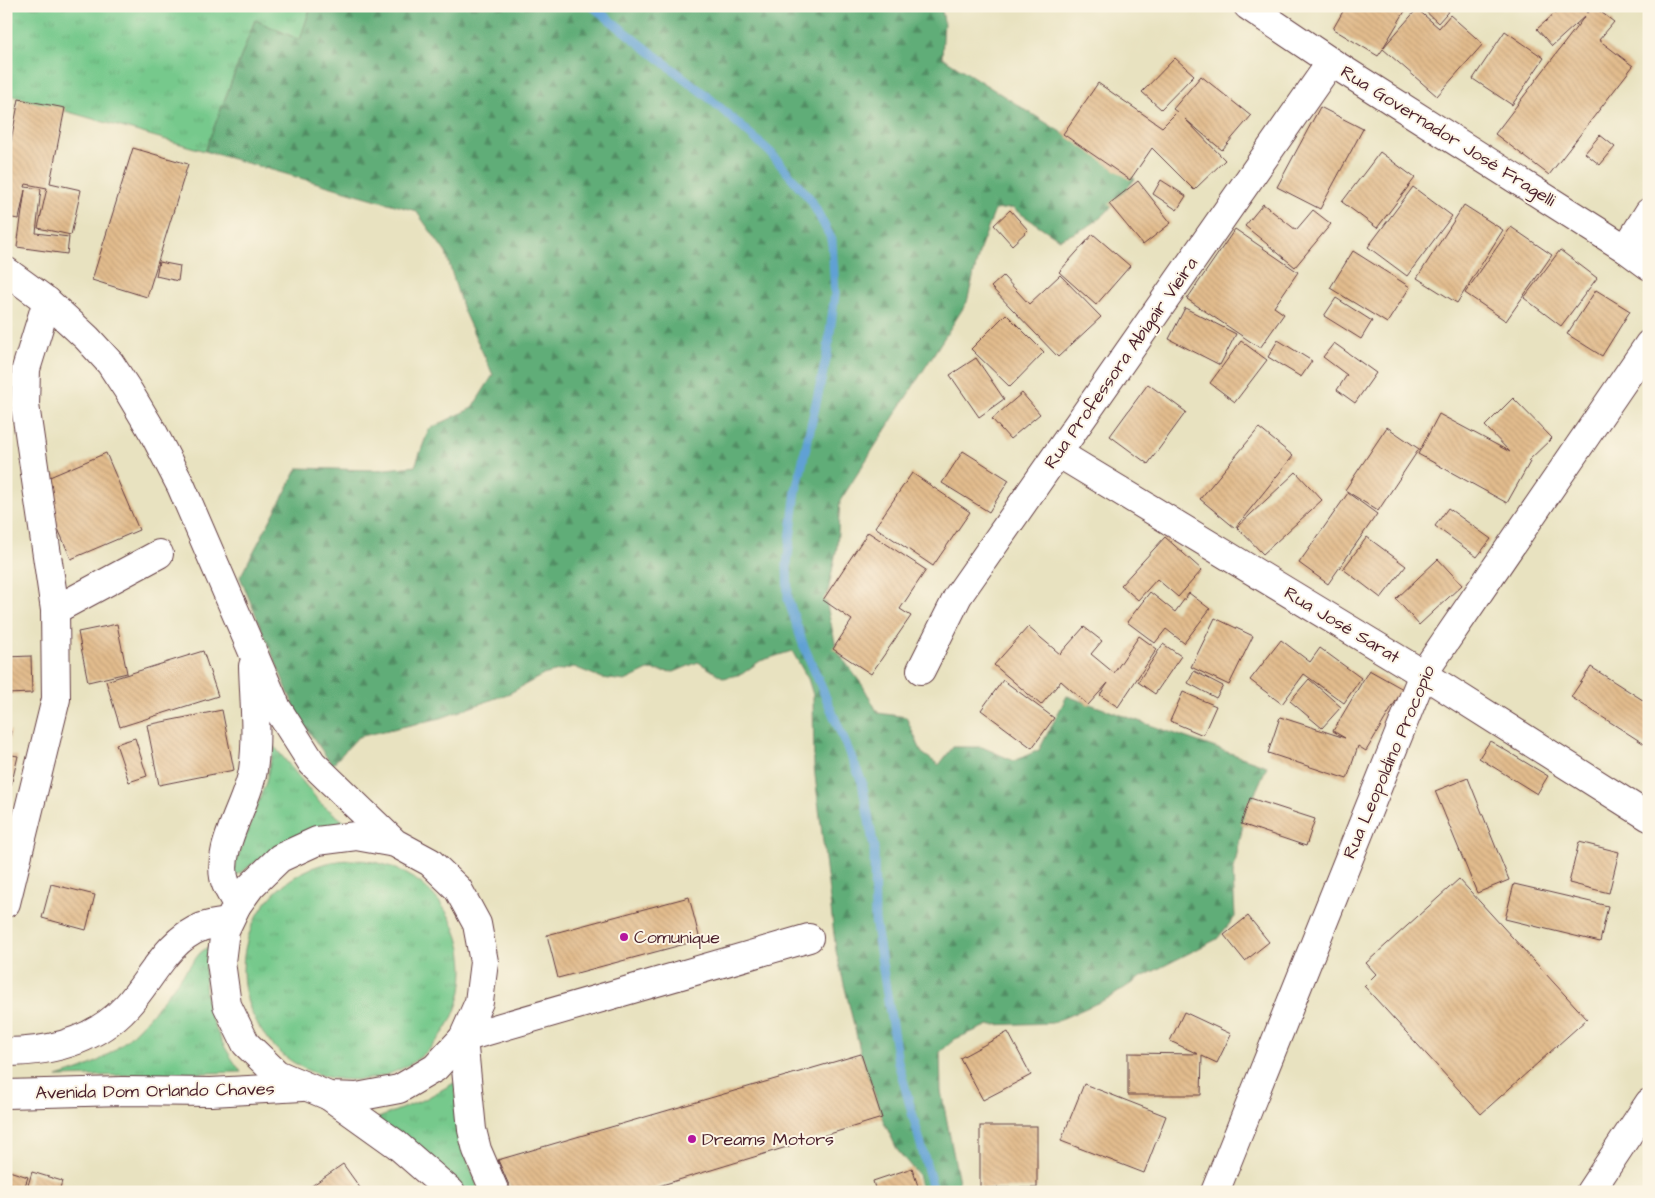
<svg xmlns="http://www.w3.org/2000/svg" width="1655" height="1198" font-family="'Architects Daughter',sans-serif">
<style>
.grass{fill:url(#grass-tufts);stroke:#60745c}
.forest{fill:url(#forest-firs);stroke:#556652}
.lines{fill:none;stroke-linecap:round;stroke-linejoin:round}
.stream{stroke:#61a1d4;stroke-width:9}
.building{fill:url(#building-back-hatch)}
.minor-casing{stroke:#623c41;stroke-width:30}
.major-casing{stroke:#623c41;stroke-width:30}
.minor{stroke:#fff;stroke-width:28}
.major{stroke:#fff;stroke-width:28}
.poi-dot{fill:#b5179e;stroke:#fcf5e5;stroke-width:2}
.labels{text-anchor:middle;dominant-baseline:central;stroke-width:4;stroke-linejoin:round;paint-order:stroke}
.street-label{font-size:18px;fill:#4a1f2b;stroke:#fcf5e5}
.poi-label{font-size:18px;fill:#4a1f2b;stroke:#fcf5e5;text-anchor:start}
</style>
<defs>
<pattern id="grass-tufts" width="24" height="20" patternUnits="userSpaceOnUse" patternTransform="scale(1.25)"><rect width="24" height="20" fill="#76c98c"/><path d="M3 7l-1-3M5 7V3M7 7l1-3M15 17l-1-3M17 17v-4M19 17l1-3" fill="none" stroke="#68ac79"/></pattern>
<pattern id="forest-firs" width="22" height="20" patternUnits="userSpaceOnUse" patternTransform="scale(1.25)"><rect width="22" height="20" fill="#60ad78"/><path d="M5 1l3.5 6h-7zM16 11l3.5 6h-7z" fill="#518c63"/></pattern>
<pattern id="building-back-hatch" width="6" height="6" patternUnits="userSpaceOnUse" patternTransform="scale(1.25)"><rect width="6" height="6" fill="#e2bc8d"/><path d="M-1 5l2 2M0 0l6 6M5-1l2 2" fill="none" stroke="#c3a17a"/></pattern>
</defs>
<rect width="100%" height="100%" fill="#fcf5e5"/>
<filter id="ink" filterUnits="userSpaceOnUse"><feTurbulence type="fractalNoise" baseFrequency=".02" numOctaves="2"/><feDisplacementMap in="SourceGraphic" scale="10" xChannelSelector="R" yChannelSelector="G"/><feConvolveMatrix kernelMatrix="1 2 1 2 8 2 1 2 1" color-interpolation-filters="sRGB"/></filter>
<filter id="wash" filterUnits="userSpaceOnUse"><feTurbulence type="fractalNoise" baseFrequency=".0096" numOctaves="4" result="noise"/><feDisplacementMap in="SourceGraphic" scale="20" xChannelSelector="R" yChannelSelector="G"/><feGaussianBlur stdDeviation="1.12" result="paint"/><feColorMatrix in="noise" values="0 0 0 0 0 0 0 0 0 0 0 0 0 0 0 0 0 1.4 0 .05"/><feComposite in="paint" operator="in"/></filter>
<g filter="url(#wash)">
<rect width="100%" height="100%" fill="#e8e2c0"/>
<g class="grass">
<path d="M6,6H311L300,40L255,20L205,151L6,94Z"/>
<path d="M274,746L320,803L350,826L258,860L232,879L236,863L266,782Z"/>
<circle cx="353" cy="970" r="110"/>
<path d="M210,945C196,994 213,1033 241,1072L57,1077C73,1072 89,1067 103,1058C140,1035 172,987 200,953Z"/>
<path d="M456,1082C454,1127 464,1152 480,1192H460L371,1121L425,1099Z"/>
</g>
<path class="forest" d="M311,6H941L944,21L942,57L1135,179C1107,212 1102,224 1059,239L1012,208L995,210L980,249L967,302L840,501L837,547L826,601L837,651L863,686L878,713L906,717L922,753L939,765L953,747H982L1014,761L1039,750L1067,696L1267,766L1244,819L1233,874L1235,917L1217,939L1138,979L1111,997L1084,1009L1052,1023L989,1025L955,1039L940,1052L941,1091L961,1192H922L918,1175L898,1151L882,1118L861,1054L836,951L814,767L813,695L808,679L792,651L760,661L742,674L724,678L698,662L674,672L648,670L625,681L602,678L574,667L543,675L510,693L441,718L358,737L332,765L298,716L240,577L298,468L375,470L415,466L429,429L472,408L493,375L463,310L446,253L416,211L205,151L255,20L300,40Z"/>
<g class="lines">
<path class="stream" d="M592,6L708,97L770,152L811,200L832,240L835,294L827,355L796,491L787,564L788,599L803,644L862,782L874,848L875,920L898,1062L934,1192"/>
</g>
<g id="blocks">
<g class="building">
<path d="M1346,6H1408L1383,48L1417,9L1439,28L1450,15L1483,44L1437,96L1383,49L1378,56L1333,29Z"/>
<path d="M1420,6H1453L1438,23Z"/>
<path d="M1563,6H1583L1588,13L1593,6L1614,22L1599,40L1633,66L1549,175L1495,134L1585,16L1552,46L1537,29Z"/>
<path d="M1505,31L1544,58L1512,105L1473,79Z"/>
<path d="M1175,58L1194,75L1161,109L1142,92Z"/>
<path d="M1201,76L1251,116L1222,150L1185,119L1225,160L1194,190L1152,148L1130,180L1063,134L1098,83L1162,127L1177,112L1173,109Z"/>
<path d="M19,99L65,108L50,183L81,190L71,235L38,228L47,188L26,184L25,187L41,189L36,233L69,237L67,254L17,247L25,190L19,219L6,217V166Z"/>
<path d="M1320,107L1363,129L1320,209L1277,187Z"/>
<path d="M1600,135L1615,147L1600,165L1585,153Z"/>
<path d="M133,148L188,164L147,297L92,280Z"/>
<path d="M1380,152L1415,178L1377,228L1342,202Z"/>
<path d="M1161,180L1186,196L1177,210L1153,194Z"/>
<path d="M1138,181L1171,223L1143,245L1109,204Z"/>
<path d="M1413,187L1452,216L1407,276L1368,247Z"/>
<path d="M1263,204L1296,230L1313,210L1331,224L1295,267L1245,226Z"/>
<path d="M1464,205L1503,230L1457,303L1417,278Z"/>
<path d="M1010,210L1028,230L1012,245L994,225Z"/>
<path d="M1511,227L1552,255L1506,321L1465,293Z"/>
<path d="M1235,229L1298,272L1274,307L1284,314L1260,348L1187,299Z"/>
<path d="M1093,234L1130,266L1096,305L1059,272Z"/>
<path d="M1560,250L1597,278L1561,326L1524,298Z"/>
<path d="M1353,251L1410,287L1387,323L1330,288Z"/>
<path d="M159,262L180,266L178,281L156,276Z"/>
<path d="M1060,275L1101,317L1058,357L991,287L1003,276L1029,304Z"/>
<path d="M1596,290L1630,311L1602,356L1567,334Z"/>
<path d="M1336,298L1372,321L1361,339L1324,316Z"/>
<path d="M1185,308L1236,334L1220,365L1169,339Z"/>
<path d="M1006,314L1044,352L1010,387L971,349Z"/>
<path d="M1278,340L1312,361L1301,377L1268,357Z"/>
<path d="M1241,341L1267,360L1235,402L1210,383Z"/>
<path d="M1334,343L1376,373L1355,403L1337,390L1347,375L1323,357Z"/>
<path d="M976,358L1004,399L979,417L950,375Z"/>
<path d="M1148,384L1186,412L1148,464L1110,436Z"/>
<path d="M1022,393L1040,414L1010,439L992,419Z"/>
<path d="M1513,398L1552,438L1528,461L1530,462L1507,503L1418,454L1439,414L1510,452L1485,426Z"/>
<path d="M1387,427L1419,449L1378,511L1345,490Z"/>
<path d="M1259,428L1293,456L1235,528L1200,499Z"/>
<path d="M963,451L1009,480L989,512L942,483Z"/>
<path d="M106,453L139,530L71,559L38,482Z"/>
<path d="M1296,472L1322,500L1263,554L1237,527Z"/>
<path d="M912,473L970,512L933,566L875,527Z"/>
<path d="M1348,493L1377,514L1328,584L1299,563Z"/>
<path d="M1448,508L1491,539L1477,557L1435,526Z"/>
<path d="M868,532L926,570L900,609L911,616L871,674L833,649L852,620L823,600Z"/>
<path d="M1165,537L1202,570L1178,597L1157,579L1138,600L1121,585Z"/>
<path d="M1367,537L1406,566L1381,598L1343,569Z"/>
<path d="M1438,559L1462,585L1419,625L1396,599Z"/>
<path d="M1150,592L1175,612L1189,593L1210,609L1184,643L1166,629L1155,643L1127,622Z"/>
<path d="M1215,618L1253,636L1229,685L1191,667Z"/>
<path d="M117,624L127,673L88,682L78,632Z"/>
<path d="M1028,627L1060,654L1084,627L1102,641L1091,654L1114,673L1139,636L1157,649L1118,707L1100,695L1108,683L1088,705L1061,681L1041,705L994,665Z"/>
<path d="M1281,640L1310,662L1320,648L1361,678L1344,703L1304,674L1282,704L1250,680Z"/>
<path d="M1163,644L1181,656L1155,694L1138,682Z"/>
<path d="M203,651L218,696L120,727L106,681Z"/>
<path d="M31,656L32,693L6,694V657Z"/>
<path d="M1591,667L1649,704V747L1571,697Z"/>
<path d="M1369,670L1403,689L1366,751L1358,746L1347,779L1268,753L1280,717L1345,738L1333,731Z"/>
<path d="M1194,671L1223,686L1216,698L1188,683Z"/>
<path d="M1309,679L1341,707L1322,728L1290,701Z"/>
<path d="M1003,680L1054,718L1032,748L981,710Z"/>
<path d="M1183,692L1216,706L1203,735L1170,721Z"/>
<path d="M222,710L234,770L159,785L147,725Z"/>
<path d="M6,729L11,731L7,750H6Z"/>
<path d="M135,738L147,776L129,782L116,744Z"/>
<path d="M1490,741L1548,776L1537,794L1479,758Z"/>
<path d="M6,754L18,756L11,786L6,785Z"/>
<path d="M1468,778L1509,880L1477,893L1435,791Z"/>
<path d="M1250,798L1315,819L1306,846L1241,824Z"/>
<path d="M1579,842L1619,852L1609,893L1569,883Z"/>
<path d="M1459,879L1587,1019L1481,1114L1364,986L1376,974L1366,963Z"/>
<path d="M51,884L95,895L86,930L42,918Z"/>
<path d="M1514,884L1608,906L1600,942L1505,919Z"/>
<path d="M689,897L700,940L558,978L547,935Z"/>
<path d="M1248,916L1269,942L1245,961L1224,935Z"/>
<path d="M1184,1012L1231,1034L1217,1063L1202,1056L1201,1095H1128V1053L1198,1054L1170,1041Z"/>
<path d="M1008,1032L1031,1075L983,1100L960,1058Z"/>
<path d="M861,1054L882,1118L639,1192H512L498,1160Z"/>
<path d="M1084,1084L1166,1116L1144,1173L1061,1141Z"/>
<rect x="980" y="1126" width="57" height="62"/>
<path d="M343,1164L363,1192H303Z"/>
<path d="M912,1168L920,1192H876L873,1181Z"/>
<path d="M6,1170L28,1177L23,1192H6Z"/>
<path d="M32,1172L62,1181L59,1192H26Z"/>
</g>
</g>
</g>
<g filter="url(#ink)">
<use href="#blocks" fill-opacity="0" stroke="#623c41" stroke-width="1"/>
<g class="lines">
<g class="minor-casing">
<g id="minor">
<path d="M1248,6L1331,62L1626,249L1649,266"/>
<path d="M1626,249L1649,212"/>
<path d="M1058,453L1423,674L1649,817"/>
<path d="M55,610L159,554"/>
<path d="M921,670L958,596L1331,62"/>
<path d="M6,903L56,699L55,610L25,405L26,369L47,301"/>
<path d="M463,1038L809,938"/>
<path d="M1215,1192L1423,674L1649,344"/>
<path d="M1590,1192L1649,1103"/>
</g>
</g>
<g class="major-casing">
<g id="major">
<path d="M6,271L47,301L87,338L110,363L129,392L154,434L181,486L277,708L312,763L395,843L430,862L458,889L477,924L484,962L479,1002L463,1038L435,1068L399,1089L357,1097L329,1096L277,1074L246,1044L227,1005L221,962L225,930L237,905L251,886L280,858L317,841L356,836L395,843"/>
<path d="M237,905C234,898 229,891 226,884C213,852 248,803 253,770C258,736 254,700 253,666"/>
<path d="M463,1038L472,1130L477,1150L495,1192"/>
<path d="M6,1052C52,1052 95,1041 127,1006C151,980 167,940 202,927C210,924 220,923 228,922"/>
<path d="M6,1094L123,1091L211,1092L302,1087"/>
<path d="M329,1096L396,1144L451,1192"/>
</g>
</g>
<use href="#minor" class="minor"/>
<use href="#major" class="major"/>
</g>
</g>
<g class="poi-dot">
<circle cx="624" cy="937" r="5"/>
<circle cx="692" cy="1139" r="5"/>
</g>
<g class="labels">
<g class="street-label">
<text transform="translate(1448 136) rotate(32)">Rua Governador José Fragelli</text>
<text transform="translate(1121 363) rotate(-55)">Rua Professora Abigair Vieira</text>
<text transform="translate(1342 625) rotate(31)">Rua José Sarat</text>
<text transform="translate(1389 762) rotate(-67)">Rua Leopoldino Procopio</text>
<text transform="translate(155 1091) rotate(-1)">Avenida Dom Orlando Chaves</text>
</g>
<g class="poi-label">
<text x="634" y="937">Comunique</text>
<text x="702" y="1139">Dreams Motors</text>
</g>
</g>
<rect width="1655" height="1198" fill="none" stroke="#fcf5e5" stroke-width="25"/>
</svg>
